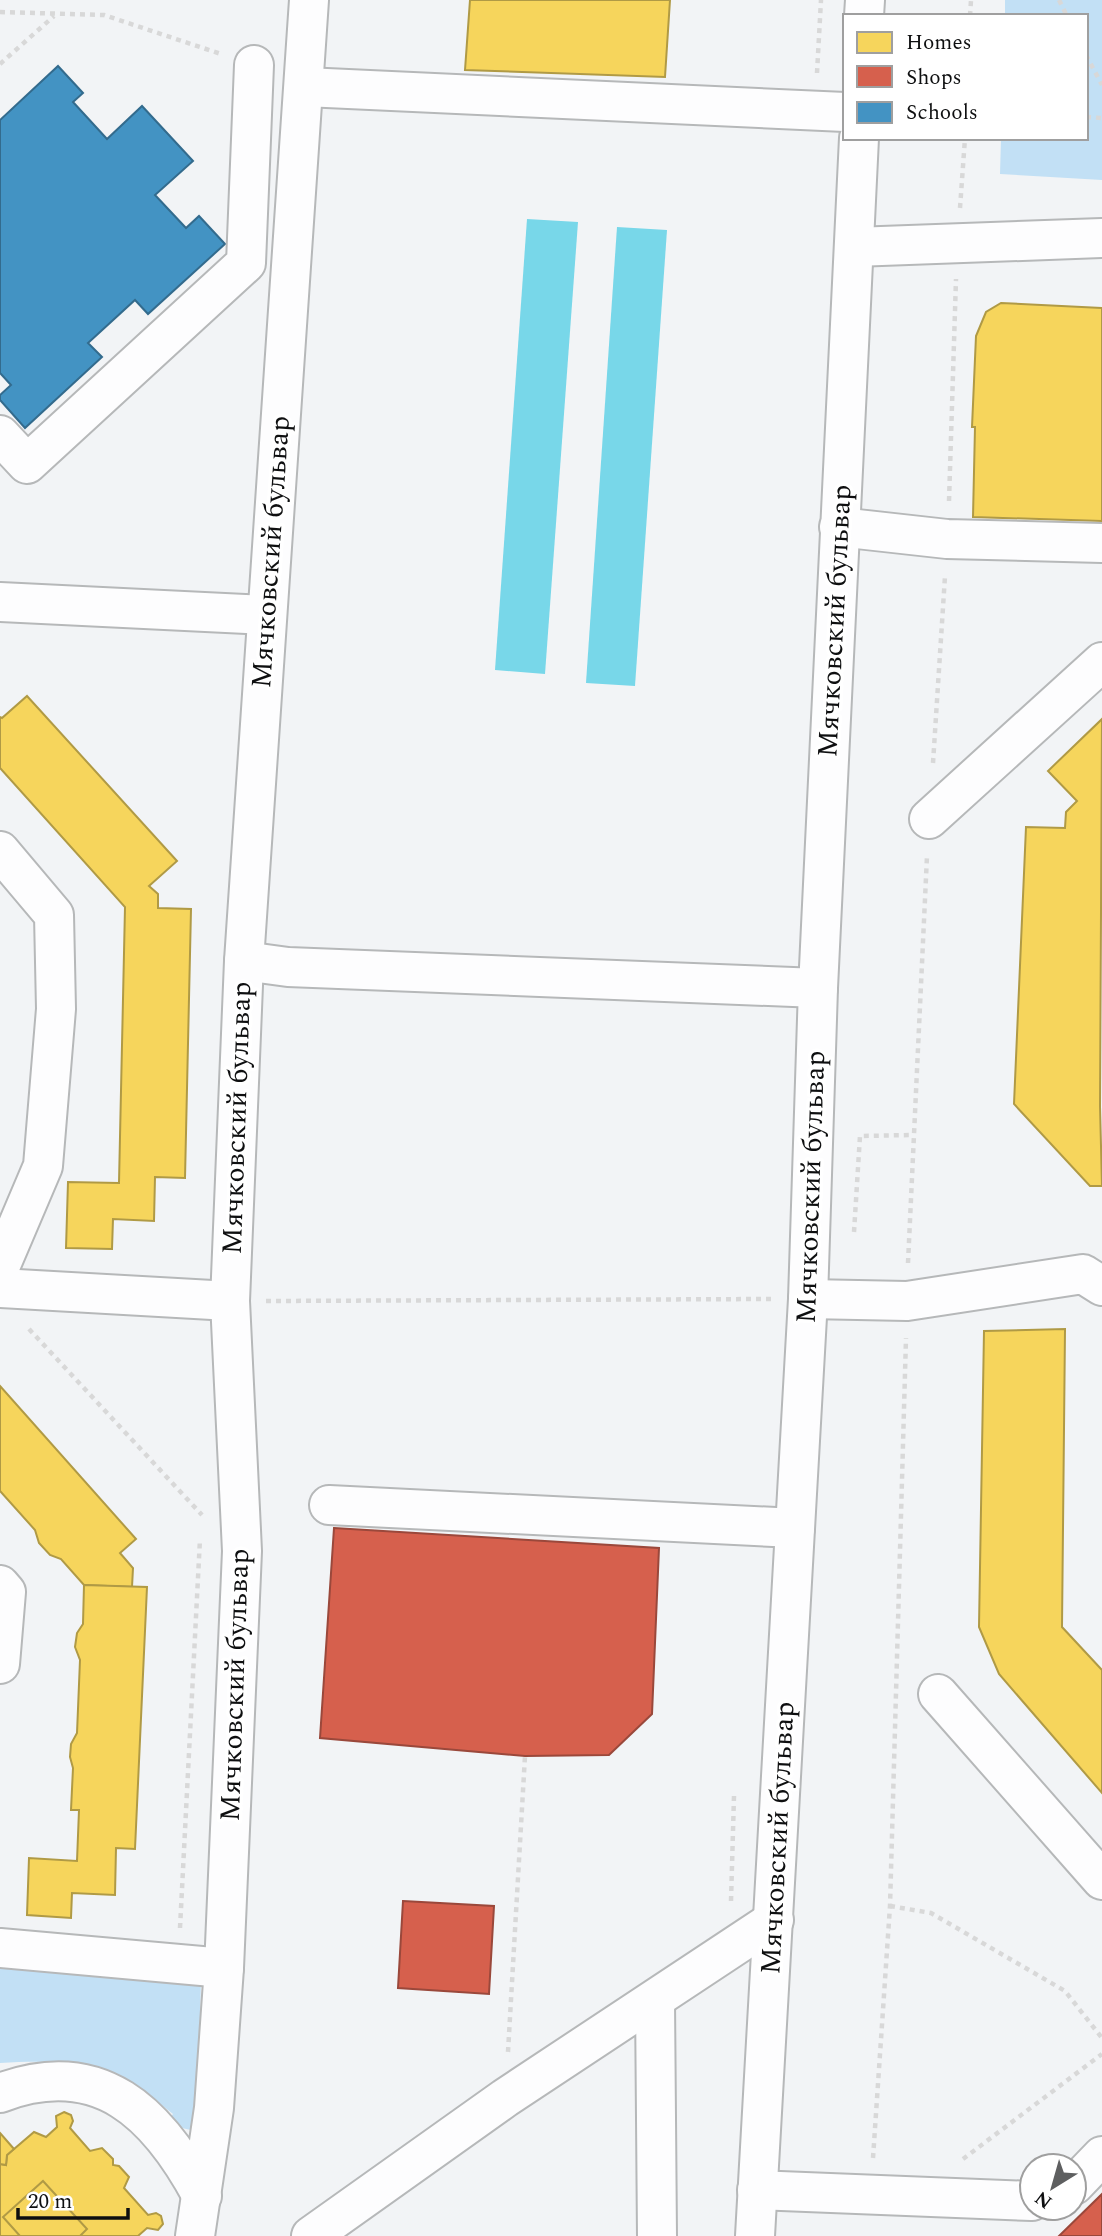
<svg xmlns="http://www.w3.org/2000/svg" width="1102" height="2236" font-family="Spectral,serif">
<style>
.green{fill:#c2e0f5}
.water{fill:#78d7e9}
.homes{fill:#f6d55c;stroke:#b09a45;stroke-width:2}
.shops{fill:#d6604d;stroke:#9a483b;stroke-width:2}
.schools{fill:#4393c3;stroke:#336b8d;stroke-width:2}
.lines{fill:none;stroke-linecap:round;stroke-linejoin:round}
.minor-casing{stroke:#b6b8b9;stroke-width:42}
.path{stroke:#d8d8d8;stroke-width:4.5;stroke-dasharray:5 5;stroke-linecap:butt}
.minor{stroke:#fdfdfe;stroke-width:38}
.labels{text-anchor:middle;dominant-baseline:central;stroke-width:7;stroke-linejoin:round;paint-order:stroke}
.street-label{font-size:28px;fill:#0e0f10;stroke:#fff}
</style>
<rect width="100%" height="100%" fill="#f2f4f6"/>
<g class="green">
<path d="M1005,0H1102V180L1000,174L1001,138H1086V16H1005Z"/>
<path d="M0,1965L201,1980L197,2130C184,2130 179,2128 170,2118L173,2114C114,2065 75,2058 0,2063Z"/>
</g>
<g class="water">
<path d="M527,219L578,222L545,674L495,670Z"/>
<path d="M617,227L667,230L635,686L586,683Z"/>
</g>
<g class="homes">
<path d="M470,0H670L665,77L465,70Z"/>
<path d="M1001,303L1102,308V521L973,517L975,427H972L976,336L986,312Z"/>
<path d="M27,696L177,861L149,886L158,894V908L191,909L185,1178L155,1177L154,1221L113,1219L112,1249L66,1248L68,1182L119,1183L125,907L0,768V717L2,718Z"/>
<path d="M1102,719L1100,1106L1102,1186H1090L1014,1104L1026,827L1065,828L1066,812L1077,801L1048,771Z"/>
<path d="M1065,1329L1062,1627L1102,1670V1793L999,1674L979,1627L984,1331Z"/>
<path d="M0,1386L136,1539L120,1553L133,1568L132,1587L84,1585L61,1559L50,1555L39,1543L35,1530L0,1491Z"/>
<path d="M84,1585L147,1587L135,1849L116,1848L115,1895L72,1893L71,1918L27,1915L29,1858L77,1861L79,1810H71L73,1768L70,1757L71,1744L77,1733L80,1660L75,1647L77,1633L83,1624Z"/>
<path d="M64,2112L71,2115L73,2121L70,2128L90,2151L102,2148L113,2159V2165L119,2166L129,2177L124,2188L148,2215L156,2213L161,2216L163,2224L158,2230L147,2228L138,2236H0V2164L6,2165L7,2155L34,2132L46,2137L57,2127L56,2116Z"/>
<path d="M0,2133L14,2149L7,2155L6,2165L0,2164Z"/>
<path d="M43,2181L87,2229L80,2236H20L3,2217Z"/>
</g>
<g class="shops">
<path d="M334,1528L659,1548L652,1714L609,1755L525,1756L320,1738Z"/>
<path d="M403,1901L494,1906L489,1994L398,1988Z"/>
<path d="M1102,2194V2236H1059Z"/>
</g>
<path class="schools" d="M58,66L83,93L73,102L107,139L142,106L193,161L155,195L186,228L199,216L225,244L148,314L135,300L88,343L102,357L25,428L0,400V395L11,385L0,373V120Z"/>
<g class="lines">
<g class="minor-casing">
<g id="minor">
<path d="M864,16L865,0"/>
<path d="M305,87L845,112"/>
<path d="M854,247L1102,238"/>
<path d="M0,435L27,464L246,263L254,65"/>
<path d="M839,527L947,539L1102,543"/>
<path d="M0,602L266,615"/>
<path d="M929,819L1102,662"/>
<path d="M0,851L54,915L56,1009L43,1166L0,1267"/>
<path d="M244,961L288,967L818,988"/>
<path d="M0,1288L230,1301"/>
<path d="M808,1299L907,1301L1083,1274L1102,1286"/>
<path d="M329,1505L795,1528"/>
<path d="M0,1585L6,1592L0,1664"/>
<path d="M938,1694L1102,1880"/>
<path d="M0,1948L224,1968"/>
<path d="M655,2000L657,2236"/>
<path d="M0,2093C100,2055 158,2114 202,2196"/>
<path d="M1074,2185L1102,2156"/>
<path d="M757,2190L1032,2201"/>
<path d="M195,2236L214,2108L224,1968L242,1551L230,1301L244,961L309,0"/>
<path d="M311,2236L505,2098L774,1920"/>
<path d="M755,2236L808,1299L818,988L859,138"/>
</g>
</g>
<g class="path">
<path d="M1059,0L1067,16"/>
<path d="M0,12L104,15L221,54"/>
<path d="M970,16L971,0"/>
<path d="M1086,55L1102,85"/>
<path d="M0,64L54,16"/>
<path d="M817,73L821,0"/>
<path d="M1086,117L1102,118"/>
<path d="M960,208L965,138"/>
<path d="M949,501L956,279"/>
<path d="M933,763L945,576"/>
<path d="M854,1232L860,1136L913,1135"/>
<path d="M908,1263L927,856"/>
<path d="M266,1301L772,1299"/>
<path d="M29,1329L202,1515"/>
<path d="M731,1901L734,1796"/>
<path d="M890,1906L931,1913L1065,1991L1102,2038"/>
<path d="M180,1928L200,1539"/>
<path d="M508,2052L525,1756"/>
<path d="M873,2158L890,1906L906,1338"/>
<path d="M963,2159L1102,2054"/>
</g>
<use href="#minor" class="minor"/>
</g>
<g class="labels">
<g class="street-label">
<text transform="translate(271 552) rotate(-86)">Мячковский бульвар</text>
<text transform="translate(835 621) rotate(-87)">Мячковский бульвар</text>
<text transform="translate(237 1118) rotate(-88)">Мячковский бульвар</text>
<text transform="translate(811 1187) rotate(-88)">Мячковский бульвар</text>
<text transform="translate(235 1685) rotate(-88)">Мячковский бульвар</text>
<text transform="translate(778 1838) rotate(-87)">Мячковский бульвар</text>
</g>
</g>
<rect x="843" y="14" width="245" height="126" fill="#ffffff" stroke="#9f9f9f" stroke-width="2"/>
<rect x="857" y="32" width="35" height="21" fill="#f6d55c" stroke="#9f9f9f" stroke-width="2"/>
<text x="906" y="49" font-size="21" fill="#0e0f10">Homes</text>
<rect x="857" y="66" width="35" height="21" fill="#d6604d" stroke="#9f9f9f" stroke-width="2"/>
<text x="906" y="84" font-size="21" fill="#0e0f10">Shops</text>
<rect x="857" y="102" width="35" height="21" fill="#4393c3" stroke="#9f9f9f" stroke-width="2"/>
<text x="906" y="119" font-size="21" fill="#0e0f10">Schools</text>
<g transform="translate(1053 2187) rotate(217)"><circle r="33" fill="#ffffff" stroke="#9f9f9f" stroke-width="2"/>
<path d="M0-5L12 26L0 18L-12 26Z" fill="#5e5f60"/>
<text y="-10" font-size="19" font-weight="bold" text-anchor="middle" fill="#0e0f10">N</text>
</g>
<path d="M18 2208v10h110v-10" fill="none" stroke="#0e0f10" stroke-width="3.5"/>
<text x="28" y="2208" font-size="21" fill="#0e0f10" stroke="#ffffff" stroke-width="5" paint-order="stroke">20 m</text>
</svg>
